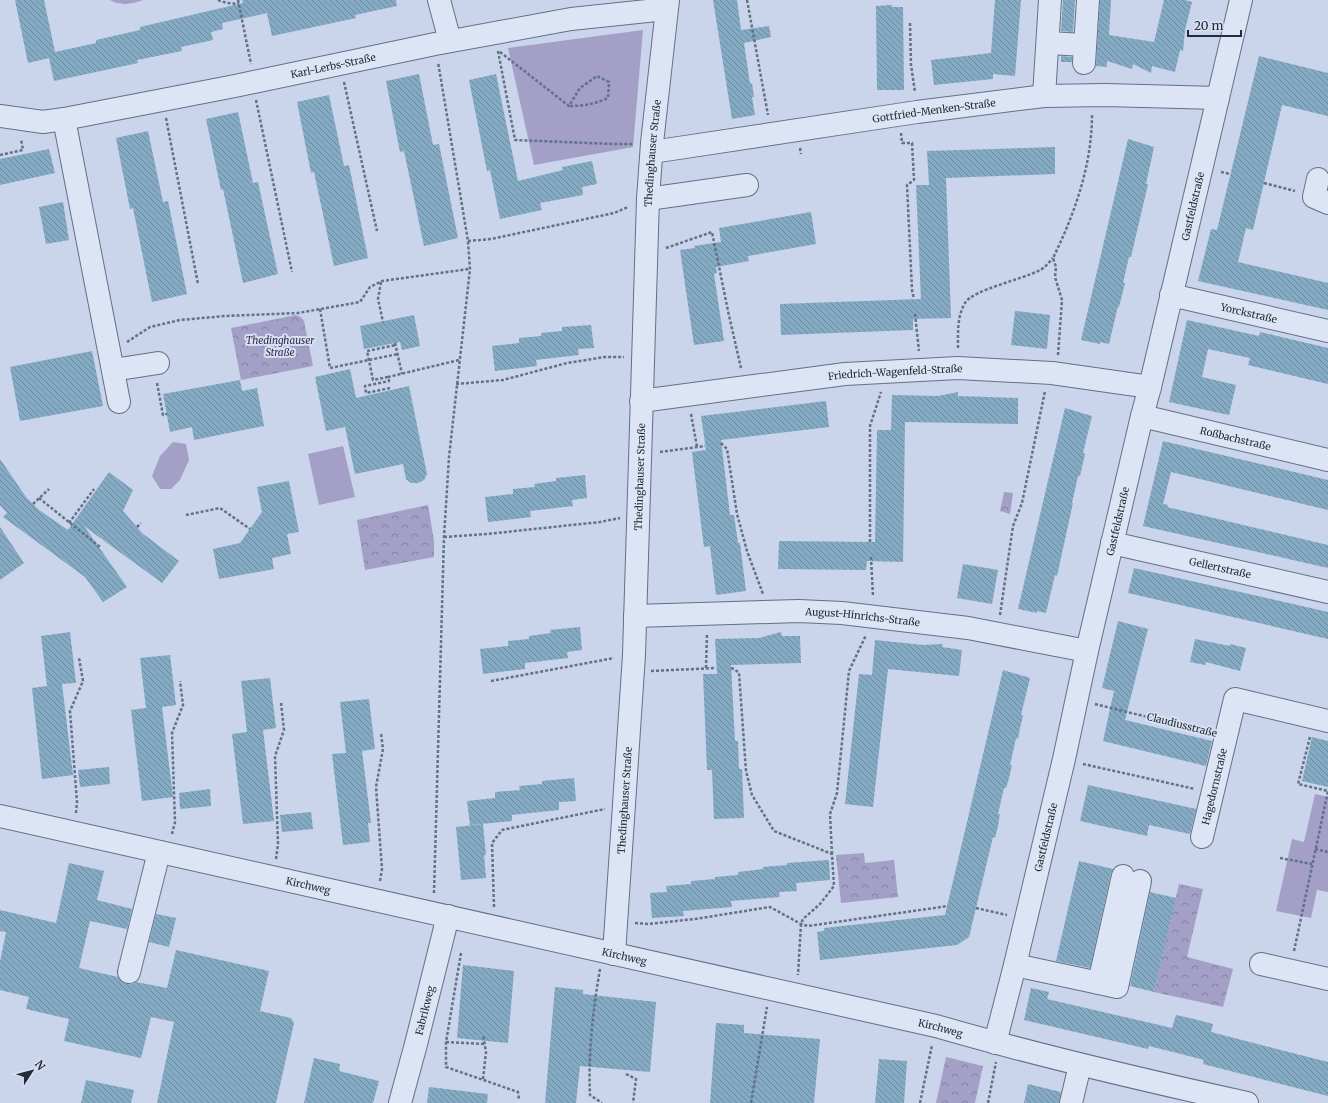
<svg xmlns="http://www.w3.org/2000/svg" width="1328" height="1103" font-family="Merriweather,serif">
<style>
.grass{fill:#a39fc7}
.park{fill:url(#park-crowns)}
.building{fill:url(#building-back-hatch)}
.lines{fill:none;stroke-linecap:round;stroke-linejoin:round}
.minor-casing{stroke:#607285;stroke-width:24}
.path{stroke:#607285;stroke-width:2.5;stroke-dasharray:3 2;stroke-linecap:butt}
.minor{stroke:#dde4f5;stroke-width:22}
.labels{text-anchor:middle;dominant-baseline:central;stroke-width:4;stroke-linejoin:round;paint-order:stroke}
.street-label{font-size:10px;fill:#222d37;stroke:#d9e0f2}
.park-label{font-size:10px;font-style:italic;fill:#342b51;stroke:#d9e0f2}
</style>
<defs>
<pattern id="park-crowns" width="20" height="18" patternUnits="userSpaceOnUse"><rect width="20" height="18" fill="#a39fc7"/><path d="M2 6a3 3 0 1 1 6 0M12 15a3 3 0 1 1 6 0" fill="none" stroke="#8482a2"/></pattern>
<pattern id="building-back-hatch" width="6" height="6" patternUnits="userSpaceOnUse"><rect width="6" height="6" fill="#84aac4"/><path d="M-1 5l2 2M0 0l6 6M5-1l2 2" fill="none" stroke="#6c8ba0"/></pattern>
</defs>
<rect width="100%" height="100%" fill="#cad4ea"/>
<g class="grass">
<path d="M643,30L633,147L534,165L508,48Z"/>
<path d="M173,442L186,444L189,460L180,480L171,489H160L152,476L160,456Z"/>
<path d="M343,446L355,497L319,505L308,454Z"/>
<path d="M1315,794L1328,797V892L1317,890L1311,918L1276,911L1292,839L1304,842Z"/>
</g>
<g class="park">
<path d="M110,0H143C133,4 120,6 110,0Z"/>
<path d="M296,315L301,317L304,321L313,366L241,380L231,328Z"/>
<path d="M1004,492L1013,493L1010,514L1000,511Z"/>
<path d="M428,505L434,541V557L365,570L357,520Z"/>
<path d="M864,853L865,863L894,860L898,897L841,903L836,855Z"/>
<path d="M1179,884L1203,889L1187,957L1233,969L1223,1007L1154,992Z"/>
<path d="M946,1057L983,1066L975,1103H936Z"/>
</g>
<g class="building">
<path d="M15,0H44L55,52L96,43V40L140,30V27L243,3L242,0H396L397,6L355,15L356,18L272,36L267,13L222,23L223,29L211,32L213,40L181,47L182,51L137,60L138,63L54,81L49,58L28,63Z"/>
<path d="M713,0H737L741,30L769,26L771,37L744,43L750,84L752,83L754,97H752L755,115L732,119Z"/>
<path d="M995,0H1021L1015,76L993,74V79L934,85L931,60L991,53Z"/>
<path d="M1063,0H1075L1073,32L1061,31Z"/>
<path d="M1100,0H1111L1109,35L1154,42L1164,0H1185L1192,2L1185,30L1183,51L1180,50L1175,72L1152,66L1151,73L1133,64L1132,69L1107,61V67L1096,66Z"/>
<path d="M892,5V7H903L904,90H877L876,6Z"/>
<path d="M1061,56L1072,57V62H1061Z"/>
<path d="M1259,56L1328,73V116L1282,105L1253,230L1246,228L1238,262L1328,283V310L1198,281L1211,229L1217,230Z"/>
<path d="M419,74L433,145L439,144L458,238L424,246L404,151L400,152L386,81Z"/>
<path d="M496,74L518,181L563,170L562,167L592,161L597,184L582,187L583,195L540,203L542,210L500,219L490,170L487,171L469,80Z"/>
<path d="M329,95L344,166L349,165L368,258L334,266L314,172L311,173L297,102Z"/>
<path d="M238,112L253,183L258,182L278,274L243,283L223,189L221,190L206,119Z"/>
<path d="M148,131L163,202L168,201L187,294L152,302L133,208L130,209L116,138Z"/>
<path d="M1128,139L1154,147L1146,184H1148L1145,197L1131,257H1129L1123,283H1125L1119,307L1118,306L1109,344L1100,342V344L1081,340Z"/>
<path d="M1055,147V174L946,178L951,318L913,319V330L781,335L780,304L921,299L916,185H929L927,151Z"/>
<path d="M49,149L55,173L0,185V159Z"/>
<path d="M63,202L69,240L46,244L39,207Z"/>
<path d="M811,212L816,244L748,256L749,261L716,267L717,273L714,274L724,341L694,345L680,250L695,248L694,246L721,242L719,228Z"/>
<path d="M1015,311L1050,315L1047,349L1011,345Z"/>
<path d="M414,315L420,346L402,350L400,342L364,349L360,326Z"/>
<path d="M1187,320L1259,336L1260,332L1328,348V384L1248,365L1250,358L1208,349L1202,377L1236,385L1229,415L1169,402Z"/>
<path d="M591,325L594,348L578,349L579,355L536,360L537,366L495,371L492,346L519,343V338L541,336V333L562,331V327Z"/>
<path d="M92,351L103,406L20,421L10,367Z"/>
<path d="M350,369L356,398L409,386L427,474L424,480L418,483H411L406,479L403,464L355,474L345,427L326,431L315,377Z"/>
<path d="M240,380L242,391L257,388L264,426L194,440L192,427L170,432L163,394Z"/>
<path d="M958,392V396L1018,398V424L905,422L903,562L867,561L866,570L778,569L779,541L875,542L877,430H891L892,395L938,396Z"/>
<path d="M826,401L829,427L721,440L730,515H734L738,543H740L746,591L716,595L710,546L704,547L692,452L706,450L701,416Z"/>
<path d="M1065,408L1092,416L1083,453L1085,454L1080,476H1078L1072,503H1073L1057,576L1055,575L1046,613L1037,611V613L1018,609Z"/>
<path d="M1163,441L1328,480V510L1171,472L1163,504L1168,505L1167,507L1328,545V568L1143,526Z"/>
<path d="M0,459L26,497L39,510L68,530L109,472L133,490L123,511L142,533L179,561L162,583L84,526L127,587L103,602L85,577L3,517L7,513L0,505Z"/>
<path d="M585,475L587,498L572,500L573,506L530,511L531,517L488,522L485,497L513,494V489L535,487L534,484L556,481V478Z"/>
<path d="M289,481L299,532L287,534L291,554L272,558L274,569L219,579L213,549L240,543L262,512L257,487Z"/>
<path d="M0,527L24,563L0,580Z"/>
<path d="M963,564L998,570L992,604L957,598Z"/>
<path d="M1134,568L1328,612V639L1128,593Z"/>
<path d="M1118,621L1148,629L1125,720L1212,741L1206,766L1103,741L1114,691L1102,688Z"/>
<path d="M580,627L582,650L567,652L568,658L525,663V669L483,674L480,649L508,646V641L529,639V636L551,633L550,630Z"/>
<path d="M70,632L76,683L62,684L73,775L42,779L32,688L47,686L41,636Z"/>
<path d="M781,632L782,636H800L801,663L731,665L735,741H738L739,769H742L744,818L714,819L712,770H707L703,674H717L715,639L759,638Z"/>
<path d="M1195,639L1230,646V644L1246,648L1240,671L1206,662L1205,665L1190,662Z"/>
<path d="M875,640L923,645L943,644L942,647L962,650L959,676L888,669L873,807L845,804L859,674L872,675Z"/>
<path d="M170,655L176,705L162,707L173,797L142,801L131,710L146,708L140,658Z"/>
<path d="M1003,670L1030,678L1021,715L1023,716L1020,728L1018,739L1016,738L1010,765H1012L1009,778L1006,788H1004L998,814H1000L998,826L995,838L993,837L969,937L957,945L820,960L817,932L824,931V928L945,915Z"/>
<path d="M270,678L276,728L263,730L274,821L243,824L232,734L247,732L241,681Z"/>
<path d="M369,699L375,749L362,751L371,823H368L370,842L343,845L332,754L346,753L340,702Z"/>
<path d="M1312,737L1328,741V787L1302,781Z"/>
<path d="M109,767L110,784L80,787L78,770Z"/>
<path d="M574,778L576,801L559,802V810L512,815V821L470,825L467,801L495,798V792L520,790L519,786L542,784V781Z"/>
<path d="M1088,785L1196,809L1190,834L1149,825L1147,836L1080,821Z"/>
<path d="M210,789L211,806L180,809L179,793Z"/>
<path d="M311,812L313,829L282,832L280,815Z"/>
<path d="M483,824L486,855H484L486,878L461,880L456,827Z"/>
<path d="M829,860L830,880L796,883L797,891L779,892L780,897L731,901L732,907L683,911L684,916L652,918L650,893L667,892L666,886L691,884V881L715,879V877L738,875V872L763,869V867L787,865V863Z"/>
<path d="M1079,861L1113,869L1111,873L1090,968L1056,961Z"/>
<path d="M69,863L104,871L97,900L132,909L127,929L90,921L79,968L118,977L121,981L126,984H132L136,982L167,988L176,950L269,971L260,1011L291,1018L294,1023L276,1103H157L174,1022L151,1017L141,1058L64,1041L69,1019L26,1009L29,997L0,990V962L6,932L0,931V910L56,923Z"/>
<path d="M1150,892L1176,898L1154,992L1130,986Z"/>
<path d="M156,914L176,918L169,947L149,942Z"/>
<path d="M463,965L514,971L508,1043L457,1038Z"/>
<path d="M555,987L583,990V994L656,1002L650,1072L580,1066L576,1103H545Z"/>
<path d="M1031,988L1049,992L1047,999L1172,1028L1176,1015L1194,1019L1213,1024L1211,1032L1328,1062V1096L1203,1064L1204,1060L1185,1055L1149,1046L1148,1049L1024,1020Z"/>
<path d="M716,1023L744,1025V1033L820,1039L814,1103H710Z"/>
<path d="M314,1058L340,1064L339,1071L379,1081L373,1103H304Z"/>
<path d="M879,1059L907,1061L904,1103H875Z"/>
<path d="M86,1080L134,1090L131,1103H81Z"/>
<path d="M1028,1084L1061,1092L1059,1103H1024Z"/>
<path d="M429,1087L488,1094L487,1103H427Z"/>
</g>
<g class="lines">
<g class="minor-casing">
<g id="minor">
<path d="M439,0L450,41"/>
<path d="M1048,43L1085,45"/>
<path d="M1084,63L1088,0"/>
<path d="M1044,96L1050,0"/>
<path id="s1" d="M0,116L43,122L64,119L235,86L435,44L571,19L666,9"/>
<path d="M64,119L119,402"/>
<path id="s2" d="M652,152L917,112L1044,96L1105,95L1218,98"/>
<path d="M1318,179L1314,197L1328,203"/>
<path d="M648,199L747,185"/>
<path id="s3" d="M1171,295L1328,331"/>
<path d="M113,370L158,363"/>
<path id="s4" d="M641,401L845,374L958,368L1052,373L1150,387"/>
<path id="s5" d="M1142,416L1328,460"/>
<path id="s6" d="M1112,543L1328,592"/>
<path id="s7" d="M635,616L799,611L842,613L968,628L1087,651"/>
<path id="s8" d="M0,816L936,1026C1039,1056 1143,1080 1247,1103"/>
<path id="s9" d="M1202,837L1235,699L1328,721"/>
<path id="s10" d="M614,954L634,655L648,199L652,143L668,0"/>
<path d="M1261,964L1328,979"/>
<path d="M1015,965L1099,983L1123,876"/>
<path d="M129,972L159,852"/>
<path d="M1099,983L1117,987L1140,881"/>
<path id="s11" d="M995,1043L1015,965L1064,759L1087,651L1142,416L1150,387L1241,0"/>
<path id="s12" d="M400,1103L416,1044L448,916"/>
<path d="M1071,1103L1080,1065"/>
</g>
</g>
<g class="path">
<path d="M218,0L227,3L239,4"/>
<path d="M238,0L251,64"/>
<path d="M747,0L768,115"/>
<path d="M910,23L911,65L915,92"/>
<path d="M498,51L515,140L613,144H634"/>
<path d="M500,52L569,106L580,88L597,76L609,82L608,98C595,104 583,106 569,106"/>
<path d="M344,82L377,231"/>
<path d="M256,100L292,272"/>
<path d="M166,118L198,284"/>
<path d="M901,133L902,143H912L914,180L907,185L912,290L914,299"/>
<path d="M800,148L801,154"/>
<path d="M0,155L23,150L21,139"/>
<path d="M1221,172L1230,174"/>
<path d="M1264,183L1295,191"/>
<path d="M468,241L491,239L614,213L628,207"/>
<path d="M666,248L712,232L728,311L741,368"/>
<path d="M381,282L378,299L383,322"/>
<path d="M320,309L330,368L398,354"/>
<path d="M915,314L919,351"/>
<path d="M127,342L150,327L180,320L225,316L298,313L360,302L370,287L382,281L469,269"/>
<path d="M395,343L402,374"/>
<path d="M958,348C958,333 957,316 965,303C972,290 1024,279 1040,270C1045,268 1049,262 1053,258"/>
<path d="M1058,355L1062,300L1055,277L1056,267L1053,258C1075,213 1092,165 1092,114"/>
<path d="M388,377L373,380L367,351L396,345"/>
<path d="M157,383L163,415L167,414"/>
<path d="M456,384L503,380L567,363L605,357H624"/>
<path d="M390,388L366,393L365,386L389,381L388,377L459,360"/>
<path d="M691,414L697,447"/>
<path d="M721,443L727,449L737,514L747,551L763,594"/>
<path d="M660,452L705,446"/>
<path d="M39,498L100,547"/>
<path d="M33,504L49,489"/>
<path d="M186,515L220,508L250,529"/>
<path d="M69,523L94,489"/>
<path d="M137,527L141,523"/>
<path d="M444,537L487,534L600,522L620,518"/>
<path d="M870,542V426L881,392"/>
<path d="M871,557L873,597"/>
<path d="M1000,615L1013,526L1022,503L1045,391"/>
<path d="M706,668L707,633"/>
<path d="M731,668L734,669L739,673L746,771L752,795L774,831L832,854L834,886L820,904L803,919L801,924L798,975"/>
<path d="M651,671L716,668"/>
<path d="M491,681L614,658"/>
<path d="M1095,704L1208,732"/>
<path d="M1310,737L1298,784L1328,791"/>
<path d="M1083,764L1195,789"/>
<path d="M76,813L77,802L70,711L83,681L79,658"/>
<path d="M172,834L175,822L172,733L183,705L180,681"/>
<path d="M1315,849L1328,852"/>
<path d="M832,854L830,814L837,793L849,671L866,635"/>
<path d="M1280,858L1312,864"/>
<path d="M276,859L278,844L275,756L284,730L281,703"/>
<path d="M380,881L382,869L376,787L383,749L381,733"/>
<path d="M434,893L444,537L449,457L470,269L468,241L438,62"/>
<path d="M494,907L492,843L502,830L605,809"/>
<path d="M976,908L1007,915"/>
<path d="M635,923L648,924L695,919L770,907L801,924L808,926L948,906"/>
<path d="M1294,951L1328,791"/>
<path d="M461,953L446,1042V1067L518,1092L519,1100"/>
<path d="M600,969C593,1010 588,1053 590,1095L602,1103"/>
<path d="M446,1042L484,1044"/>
<path d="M626,1074L636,1079L633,1103"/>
<path d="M483,1079L486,1052L483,1035"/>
<path d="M751,1103L767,1007"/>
<path d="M920,1103L932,1045"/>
<path d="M988,1103L996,1062"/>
</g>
<use href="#minor" class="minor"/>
</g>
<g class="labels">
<g class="street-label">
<text stroke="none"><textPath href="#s1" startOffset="339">Karl-Lerbs-Straße</textPath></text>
<text stroke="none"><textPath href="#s2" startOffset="285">Gottfried-Menken-Straße</textPath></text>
<text stroke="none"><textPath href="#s10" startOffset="802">Thedinghauser Straße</textPath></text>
<text stroke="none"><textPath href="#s11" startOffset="860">Gastfeldstraße</textPath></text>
<text stroke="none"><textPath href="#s3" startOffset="80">Yorckstraße</textPath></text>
<text stroke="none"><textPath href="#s4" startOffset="256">Friedrich-Wagenfeld-Straße</textPath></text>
<text stroke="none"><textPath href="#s5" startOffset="96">Roßbachstraße</textPath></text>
<text stroke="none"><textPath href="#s10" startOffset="478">Thedinghauser Straße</textPath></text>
<text stroke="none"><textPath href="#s11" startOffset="536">Gastfeldstraße</textPath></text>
<text stroke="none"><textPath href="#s6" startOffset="111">Gellertstraße</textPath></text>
<text stroke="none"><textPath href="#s7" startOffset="228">August-Hinrichs-Straße</textPath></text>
<text transform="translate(1182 725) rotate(14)">Claudiusstraße</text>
<text stroke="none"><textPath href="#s9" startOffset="52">Hagedornstraße</textPath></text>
<text stroke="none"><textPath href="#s10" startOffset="154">Thedinghauser Straße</textPath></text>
<text stroke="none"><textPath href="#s11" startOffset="212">Gastfeldstraße</textPath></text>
<text stroke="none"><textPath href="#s8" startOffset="316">Kirchweg</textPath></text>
<text stroke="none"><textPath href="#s8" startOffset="640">Kirchweg</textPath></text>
<text stroke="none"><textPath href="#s12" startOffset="96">Fabrikweg</textPath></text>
<text stroke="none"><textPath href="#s8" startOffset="964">Kirchweg</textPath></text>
</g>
<g class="park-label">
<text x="280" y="340">Thedinghauser<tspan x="280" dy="12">Straße</tspan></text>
</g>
</g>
<g transform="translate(32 1071) rotate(54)" stroke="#d9e0f2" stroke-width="3" paint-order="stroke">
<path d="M0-3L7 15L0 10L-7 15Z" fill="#222d37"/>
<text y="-6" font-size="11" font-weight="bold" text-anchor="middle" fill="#222d37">N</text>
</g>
<path d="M1188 30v6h53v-6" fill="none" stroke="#222d37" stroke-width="2"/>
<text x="1194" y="30" font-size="12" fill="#222d37" stroke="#d9e0f2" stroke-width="3" paint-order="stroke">20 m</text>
</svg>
